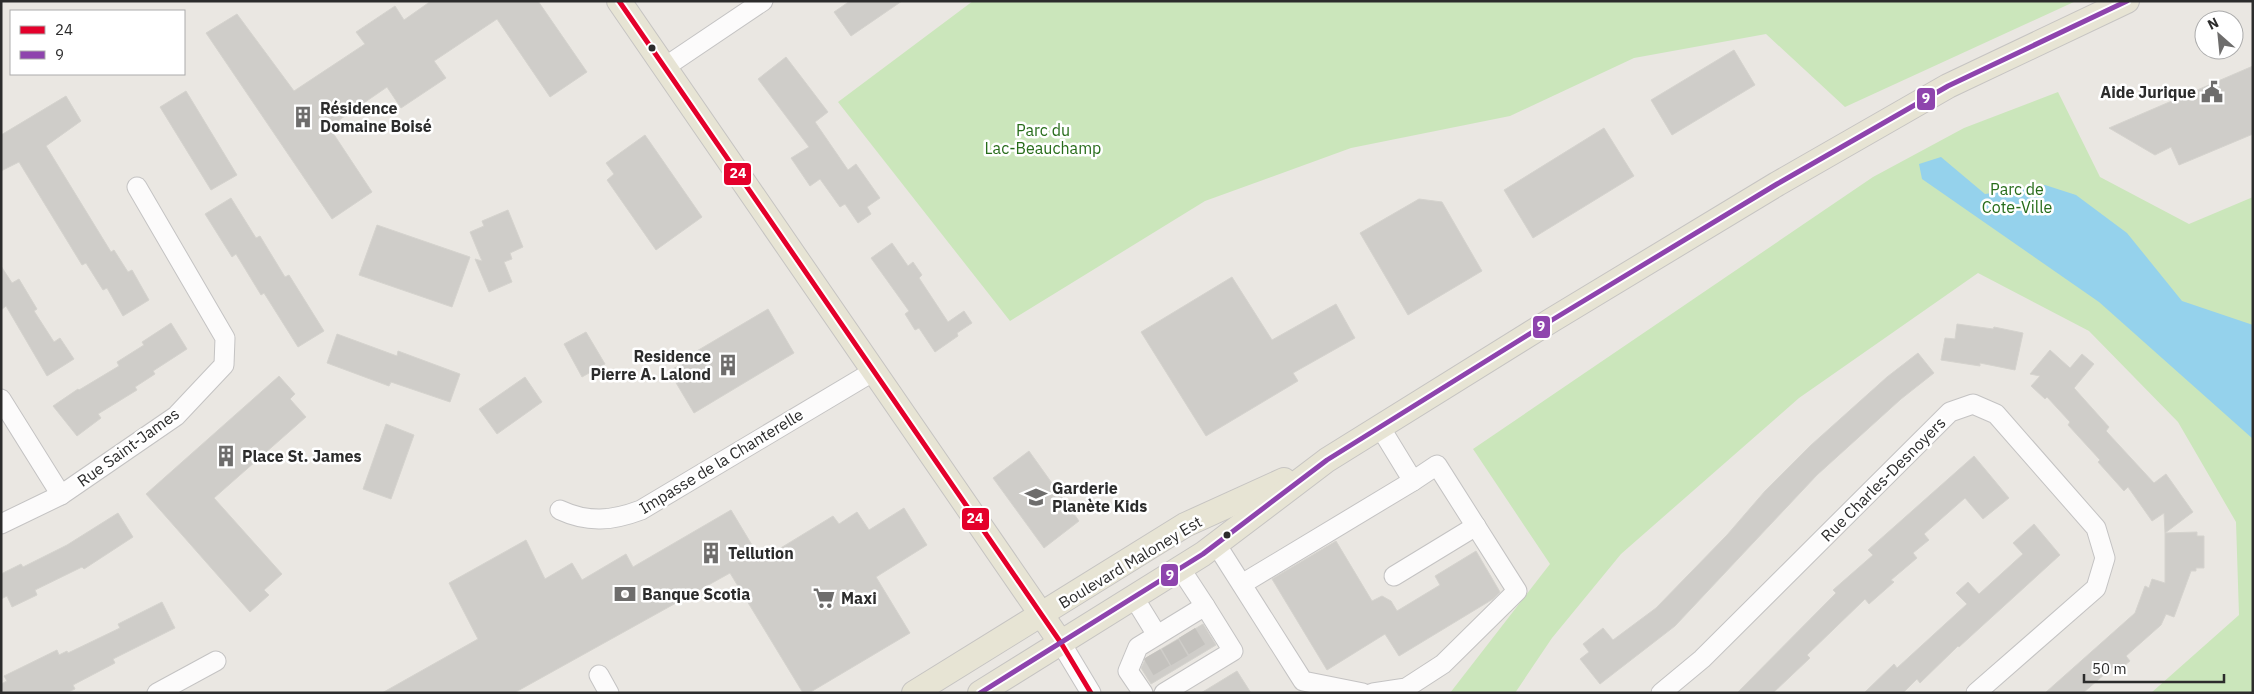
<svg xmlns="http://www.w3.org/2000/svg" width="2254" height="694" font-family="'IBM Plex Sans',sans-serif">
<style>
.green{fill:#cbe6bb}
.water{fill:#95d2ec}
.building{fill:#cfcdc9;stroke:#d5d3ce}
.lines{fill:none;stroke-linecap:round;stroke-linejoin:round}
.minor-tunnel{stroke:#c4c2be;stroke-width:19;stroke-dasharray:19 9;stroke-linecap:butt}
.minor-casing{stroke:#c4c3c3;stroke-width:21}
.major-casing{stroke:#c6c4c2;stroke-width:26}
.minor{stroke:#fcfbfb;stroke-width:19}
.major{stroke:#e7e4d4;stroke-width:24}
.bus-1-casing{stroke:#fff;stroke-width:9}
.bus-2-casing{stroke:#fff;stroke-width:9}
.bus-1{stroke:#e4002b;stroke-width:5}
.bus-2{stroke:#8e44ad;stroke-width:5}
.bus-dot{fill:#2c2c2c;stroke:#fff;stroke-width:2}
.labels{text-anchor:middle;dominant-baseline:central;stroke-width:5;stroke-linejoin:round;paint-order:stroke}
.poi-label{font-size:16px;font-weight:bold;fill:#2c2c2c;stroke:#fff;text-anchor:start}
.park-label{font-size:16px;fill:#276c1a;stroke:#fff}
.street-label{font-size:16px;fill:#2c2c2c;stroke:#fff}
.line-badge{stroke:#fff;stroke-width:2}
.badge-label{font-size:14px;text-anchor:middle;font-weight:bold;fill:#fff}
</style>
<rect width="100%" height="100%" fill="#eae7e2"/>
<g class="green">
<path d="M973,1H2076L1845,107L1766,34L1634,58L1510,116L1351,148L1205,201L1010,321L838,102Z"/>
<path d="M2058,92L2100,177L2189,224L2253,197V693H2151L2239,615L2236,522L2178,422L2089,331L1978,273L1799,398L1621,554L1552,638L1515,693H1450L1550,564L1473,449L1873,177L1964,128Z"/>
</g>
<path class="water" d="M1941,157L1985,194L2045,185L2076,195L2127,233L2182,301L2253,325V439L2099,302L1922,179L1919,164Z"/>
<g class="building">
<path d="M431,1H538L587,72L550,97L497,19L434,61L446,78L401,108L387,87L329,127L372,192L332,219L206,33L237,14L294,91L365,44L356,32L395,6L404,20Z"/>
<path d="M850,1H902L851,36L834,12Z"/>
<path d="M1734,50L1755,85L1672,135L1651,100Z"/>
<path d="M786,57L828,112L815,122L848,170L856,164L880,198L867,207L871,214L858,223L845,204L840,207L820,179L810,186L791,158L809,147L758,79Z"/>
<path d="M2253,66V134L2179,165L2171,147L2155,155L2109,128Z"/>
<path d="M186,91L237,175L211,190L160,107Z"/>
<path d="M66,96L81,121L46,146L111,252L114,250L128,272L132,270L149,300L123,316L107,288L103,290L86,263L82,265L19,162L1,171V135Z"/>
<path d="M1604,128L1634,176L1533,238L1504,190Z"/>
<path d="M645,135L702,217L656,250L607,180L614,174L606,163Z"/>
<path d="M231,198L256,238L260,236L285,277L289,275L324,331L298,347L264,293L261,295L236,254L232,257L205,214Z"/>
<path d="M1419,199L1442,202L1482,271L1408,315L1360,233Z"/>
<path d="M508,210L523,247L510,253L512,259L504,262L512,282L489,292L475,259L482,261L470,232L484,226L482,221Z"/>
<path d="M377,225L470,257L452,307L359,275Z"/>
<path d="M892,243L908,266L913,262L922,275L919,278L948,322L964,311L972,323L957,333L958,336L935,352L919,328L915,330L905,314L909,311L871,258Z"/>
<path d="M1,266L12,283L19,279L37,309L34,311L54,342L60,338L74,359L47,376L6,306L1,310Z"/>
<path d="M1232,277L1272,340L1336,304L1355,338L1293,373L1298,381L1206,436L1141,332Z"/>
<path d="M768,309L794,353L694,413L669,371L692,358L690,355Z"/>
<path d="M171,323L187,349L153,371L155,374L135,387L137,390L98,414L101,418L77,436L53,406L78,389L79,390L119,366L117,362L144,345L142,342Z"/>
<path d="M1957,324L1993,329L1994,327L2023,333L2015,370L1980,363V366L1941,360L1945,338L1955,339Z"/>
<path d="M586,332L605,364L582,377L564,344Z"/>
<path d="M337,334L397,356L398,351L460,374L450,402L391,382L389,386L327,363Z"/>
<path d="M2050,350L2070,368L2082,354L2094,364L2074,388L2109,427L2106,431L2154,483L2166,474L2193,512L2165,533L2164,513L2152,521L2128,487L2124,491L2098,462L2100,460L2068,425L2070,422L2047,397L2045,399L2031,386L2040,376L2030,374Z"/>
<path d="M1918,353L1934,373L1901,399L1817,475L1675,626L1600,684L1580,659L1589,652L1583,644L1603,628L1613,640L1656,608L1727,535L1765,491L1810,446L1887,377Z"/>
<path d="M279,376L295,394L290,399L306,417L214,498L282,574L264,590L269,595L250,612L146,494Z"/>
<path d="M525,377L542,402L497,434L479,409Z"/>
<path d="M386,424L414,435L391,499L363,489Z"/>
<path d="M1029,451L1079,521L1044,548L993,478Z"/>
<path d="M1974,456L2009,498L1983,519L1965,498L1924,534L1929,540L1913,553L1917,558L1891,580L1894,582L1869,604L1865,599L1807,655L1810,658L1773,693H1737L1836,593L1833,590L1873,555L1868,550Z"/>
<path d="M904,508L927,545L876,577L910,633L809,693H803L730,573L514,693H382L478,639L449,583L526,540L545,579L572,563L582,580L626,554L633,567L731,510L761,560L833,516L839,524L857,512L869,530Z"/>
<path d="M118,513L133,537L84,569L82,567L35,590L37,595L12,607L7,596L1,599V574L21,564L23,567L67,545Z"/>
<path d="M2034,524L2060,555L1959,647L1958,646L1920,683L1917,679L1903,693H1864L1894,664L1897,668L1967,604L1956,593L1968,582L1979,594L2023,554L2013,543Z"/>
<path d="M2197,532V536H2204V568H2196V571H2191L2174,617L2166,614L2161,625L2126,656L2130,661L2118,671L2114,666L2083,693H2045L2135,613L2145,586L2149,588L2152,579L2165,583V533Z"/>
<path d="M1336,541L1372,601L1382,596L1391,601L1397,611L1440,585L1435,576L1476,551L1500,592L1493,599L1399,656L1385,634L1327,670L1272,579Z"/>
<path d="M162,602L175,628L113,659L115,663L73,685L75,689L66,693H1V684L7,681L4,676L57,650L59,655L67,651L68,653L120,628L118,624Z"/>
<path d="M1203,624L1216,645L1151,684L1141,668L1146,658Z"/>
<path d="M1237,671L1251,693H1201Z"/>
</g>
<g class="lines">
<g class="minor-tunnel">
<path d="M1187,633L1200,654"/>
<path d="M1170,644L1182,665"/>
<path d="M1152,654L1165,676"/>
</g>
<g class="minor-casing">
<g id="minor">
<path d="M665,67L763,1"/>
<path d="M1,399L61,495"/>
<path d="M560,510C588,523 612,521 641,510L874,371"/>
<path d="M1,524L61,495L176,416L224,365L225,338L137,187"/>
<path d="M1216,544L1303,681L1363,693"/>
<path d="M1180,568L1205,606"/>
<path d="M1394,576L1476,526"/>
<path d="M1242,584L1413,481"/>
<path d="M1133,596L1157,635"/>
<path d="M1061,643L1091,693"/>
<path d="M599,675L609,693"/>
<path d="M157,693L216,661"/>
<path d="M1143,693L1128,671L1138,647L1205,606L1233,651L1164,693"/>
<path d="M1373,693L1406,688L1443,664L1517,591L1437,465L1413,481L1380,427"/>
<path d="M1661,693L1702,659L1950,412L1973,404L1996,414L2096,528L2105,558L2096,588L1976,693"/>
</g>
</g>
<g class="major-casing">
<g id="major">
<path d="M619,1L1061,643"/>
<path d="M914,693L1185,525L1284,480"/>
<path d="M980,693L1203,554L1327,460L1552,320L1777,184L1948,86L2127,1"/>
</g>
</g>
<use href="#minor" class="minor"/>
<use href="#major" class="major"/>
<g class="bus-1-casing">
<path id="bus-1" d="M619,1L1061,643L1091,693"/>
</g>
<g class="bus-2-casing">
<path id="bus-2" d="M980,693L1203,554L1327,460L1552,320L1777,184L1948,86L2127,1"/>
</g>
<use href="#bus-1" class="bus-1"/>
<use href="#bus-2" class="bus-2"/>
</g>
<defs>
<g id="civic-bare" transform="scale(1.725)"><path d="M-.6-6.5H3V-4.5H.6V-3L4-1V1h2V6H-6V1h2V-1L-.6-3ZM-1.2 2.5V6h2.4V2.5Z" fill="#6e6d6c" stroke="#fff" stroke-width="2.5" paint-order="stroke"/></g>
<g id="building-bare" transform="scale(1.725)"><path d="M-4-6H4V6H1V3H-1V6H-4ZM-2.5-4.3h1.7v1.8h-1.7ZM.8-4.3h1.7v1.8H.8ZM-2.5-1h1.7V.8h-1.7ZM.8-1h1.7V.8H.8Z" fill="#6e6d6c" stroke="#fff" stroke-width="2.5" paint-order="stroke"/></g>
<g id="school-bare" transform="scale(1.725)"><path d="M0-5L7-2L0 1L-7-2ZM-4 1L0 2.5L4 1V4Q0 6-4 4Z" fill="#6e6d6c" stroke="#fff" stroke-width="2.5" paint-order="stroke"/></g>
<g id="bank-bare" transform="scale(1.725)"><path d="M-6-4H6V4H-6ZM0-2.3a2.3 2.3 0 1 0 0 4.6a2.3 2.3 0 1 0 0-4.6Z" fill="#6e6d6c" stroke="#fff" stroke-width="2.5" paint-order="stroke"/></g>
<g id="supermarket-bare" transform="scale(1.725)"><path d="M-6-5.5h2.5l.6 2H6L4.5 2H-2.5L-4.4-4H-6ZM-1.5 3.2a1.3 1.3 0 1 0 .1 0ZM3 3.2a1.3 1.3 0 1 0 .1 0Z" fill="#6e6d6c" stroke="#fff" stroke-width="2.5" paint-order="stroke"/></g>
</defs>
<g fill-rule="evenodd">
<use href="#civic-bare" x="2212" y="92"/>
<use href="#building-bare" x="303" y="117"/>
<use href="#building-bare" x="728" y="365"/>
<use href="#building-bare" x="226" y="456"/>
<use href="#school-bare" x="1036" y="497"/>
<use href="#building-bare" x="711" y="553"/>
<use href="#bank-bare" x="625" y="594"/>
<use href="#supermarket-bare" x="824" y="598"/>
</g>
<g class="bus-dot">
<circle cx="652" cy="48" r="4.5"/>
<circle cx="1227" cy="535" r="4.5"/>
</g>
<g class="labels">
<g class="poi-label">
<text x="2196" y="92" text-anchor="end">Aide Jurique</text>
<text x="320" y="108">Résidence<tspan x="320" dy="18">Domaine Boisé</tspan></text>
<text x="711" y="356" text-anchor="end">Residence<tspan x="711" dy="18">Pierre A. Lalond</tspan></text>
<text x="242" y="456">Place St. James</text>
<text x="1052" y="488">Garderie<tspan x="1052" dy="18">Planète Kids</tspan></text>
<text x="728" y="553">Tellution</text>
<text x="642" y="594">Banque Scotia</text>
<text x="841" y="598">Maxi</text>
</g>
<g class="park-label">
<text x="1043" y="130">Parc du<tspan x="1043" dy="18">Lac-Beauchamp</tspan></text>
<text x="2017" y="189">Parc de<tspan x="2017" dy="18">Cote-Ville</tspan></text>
</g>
<g class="street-label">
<text transform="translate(128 447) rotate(-36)">Rue Saint-James</text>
<text transform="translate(721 461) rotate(-31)">Impasse de la Chanterelle</text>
<text transform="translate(1883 479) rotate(-45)">Rue Charles-Desnoyers</text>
<text transform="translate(1130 562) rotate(-31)">Boulevard Maloney Est</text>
</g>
</g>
<g class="line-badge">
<rect x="1916" y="87" width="20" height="24" rx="5" fill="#8e44ad"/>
<rect x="723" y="162" width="29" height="24" rx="5" fill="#e4002b"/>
<rect x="1532" y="315" width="19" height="24" rx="5" fill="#8e44ad"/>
<rect x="961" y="507" width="29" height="24" rx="5" fill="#e4002b"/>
<rect x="1160" y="563" width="19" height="24" rx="5" fill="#8e44ad"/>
</g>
<g class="badge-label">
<text x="1926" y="103">9</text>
<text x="738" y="178">24</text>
<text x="1541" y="331">9</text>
<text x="975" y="523">24</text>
<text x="1170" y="580">9</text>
</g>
<rect width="2254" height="694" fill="none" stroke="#2c2c2c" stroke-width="5"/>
<rect x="10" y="10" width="175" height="65" fill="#ffffff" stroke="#ababab"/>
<rect x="20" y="26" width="25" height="8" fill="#e4002b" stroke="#ababab"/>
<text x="55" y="35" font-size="15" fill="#2c2c2c">24</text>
<rect x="20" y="51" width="25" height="8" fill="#8e44ad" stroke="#ababab"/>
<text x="55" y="60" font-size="15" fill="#2c2c2c">9</text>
<g transform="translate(2219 35) rotate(333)"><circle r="24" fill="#ffffff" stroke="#ababab"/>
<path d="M0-4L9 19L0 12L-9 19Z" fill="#6e6d6c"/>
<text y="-8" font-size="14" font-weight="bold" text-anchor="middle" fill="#2c2c2c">N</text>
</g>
<path d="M2084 674v8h140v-8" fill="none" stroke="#2c2c2c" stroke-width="2.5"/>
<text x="2092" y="674" font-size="15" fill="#2c2c2c" stroke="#ffffff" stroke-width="4" paint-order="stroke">50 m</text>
</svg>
